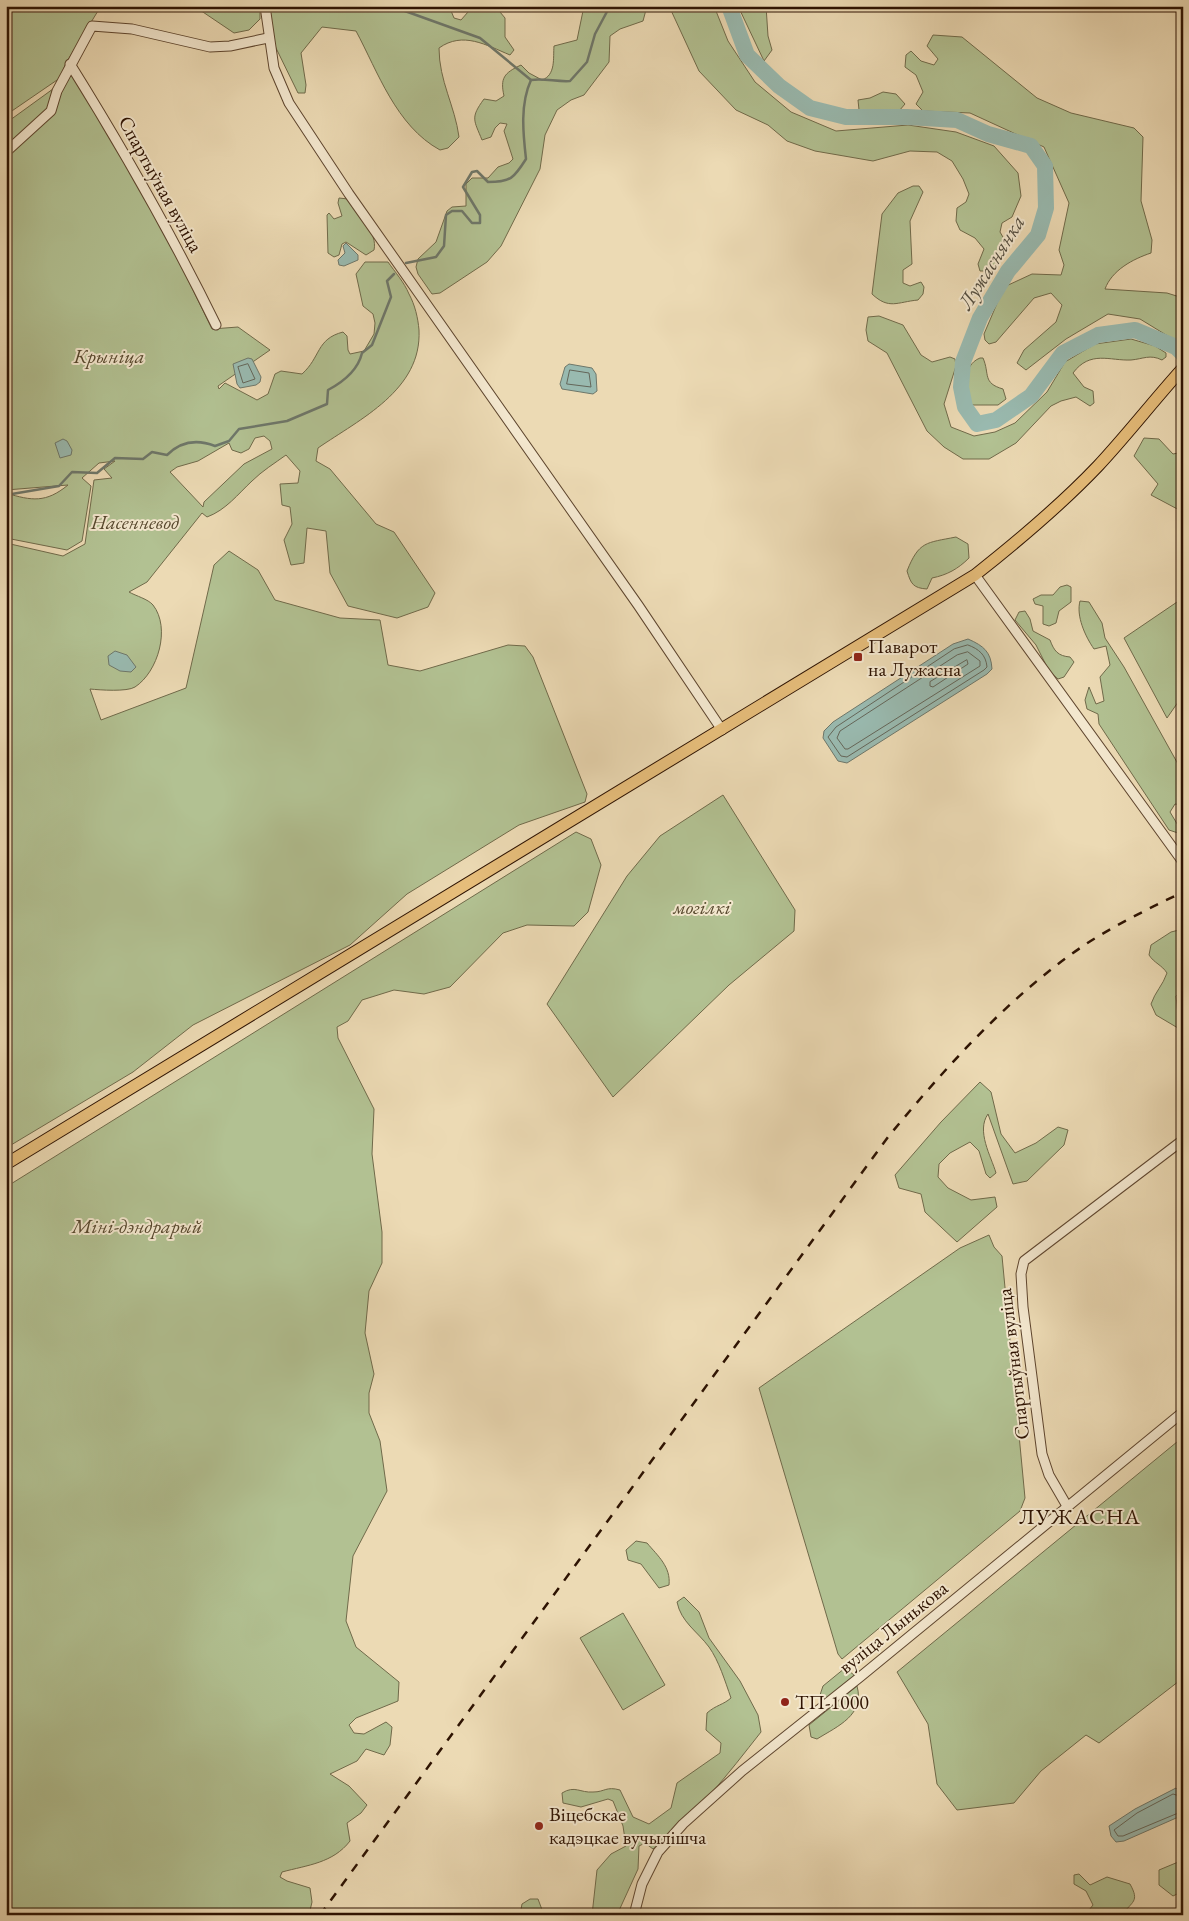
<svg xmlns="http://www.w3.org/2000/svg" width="1189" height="1921" font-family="'EB Garamond',serif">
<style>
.green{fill:#b2c192;stroke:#706a4a;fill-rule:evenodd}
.water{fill:#99bab0;stroke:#6e776a}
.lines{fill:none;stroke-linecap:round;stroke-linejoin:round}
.shore{stroke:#646659;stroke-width:1}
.stream{stroke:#6e776a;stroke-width:2.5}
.river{stroke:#99bab0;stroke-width:16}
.minor-casing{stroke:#5e452e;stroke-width:11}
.major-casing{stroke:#2e1302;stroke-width:13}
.minor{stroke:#f3e7ce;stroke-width:9}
.major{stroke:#e6bd7a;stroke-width:11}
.rail{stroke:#2e1302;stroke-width:2.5;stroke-dasharray:9 9;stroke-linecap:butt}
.poi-dot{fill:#8f2418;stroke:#f3e7ce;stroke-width:2}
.labels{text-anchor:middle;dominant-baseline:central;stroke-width:4;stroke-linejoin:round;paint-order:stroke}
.street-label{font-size:20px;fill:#2e1302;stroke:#f3e7ce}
.park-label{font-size:20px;font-style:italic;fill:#56472d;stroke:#f3e7ce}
.poi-label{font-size:20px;fill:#2e1302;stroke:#f3e7ce;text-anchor:start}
.water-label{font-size:21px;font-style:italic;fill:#534d3f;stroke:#f3e7ce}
.quarter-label{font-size:22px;letter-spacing:1px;fill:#2e1302;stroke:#f3e7ce}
</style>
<rect width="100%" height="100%" fill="#ecdab4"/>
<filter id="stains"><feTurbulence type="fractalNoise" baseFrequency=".004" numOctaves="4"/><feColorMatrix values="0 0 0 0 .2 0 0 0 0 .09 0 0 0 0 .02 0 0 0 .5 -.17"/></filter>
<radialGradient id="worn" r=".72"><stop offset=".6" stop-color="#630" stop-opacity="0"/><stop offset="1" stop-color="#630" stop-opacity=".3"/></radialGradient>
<g class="green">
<path d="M6,6H101L66,63L60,78L6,115Z"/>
<path d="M194,6H260V19L249,30L234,33Z"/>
<path d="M269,6H449L454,18L461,20L468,12L466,6H495L505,18V37L514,50L510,55C486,45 463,31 439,48C439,81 455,106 459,137L448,148L440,150C396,126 378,72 356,31L322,27L301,53L306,85L305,93H298L275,46Z"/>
<path d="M584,6H647L643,21L620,29L610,36L609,62L584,95L571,100L557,110L545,135L540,169L501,246L487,262L440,293L432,294L418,274L416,267L418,259L436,242L447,211L452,207L466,206V184L472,178H488L498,167L509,163L513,159L504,131L507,124L500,123L495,128L491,137L482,140C474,120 470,118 484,99L496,101L504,96C500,78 504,73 521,65L529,73L542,80C556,75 553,58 554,46L577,40Z"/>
<path d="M669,6H714L728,41L755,82L791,112L836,131L908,125L956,132L994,146L1018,173L1021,196L1012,217L1002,223L1000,232L1007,244L995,265L988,271H980L978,264L984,249L975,238L960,230L956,221L957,208L966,202L969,194L963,179L952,161L937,152L910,151L873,161L815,151L787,141L768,125L736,110L699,71Z"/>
<path d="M738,6H766L768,36L772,50L764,61Z"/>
<path d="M933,35L962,37L1037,98L1071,113L1134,128L1143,137L1141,201L1152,240L1151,253C1133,259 1112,270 1105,289L1167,293L1183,298V337L1176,341L1140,319L1108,314L1066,339L1026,370L1017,363L1024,350L1056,322L1062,305L1051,293L1034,298L996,342L989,344L985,340L984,334L1004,287L1032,274L1061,275L1064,265L1059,250L1069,203L1044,147L970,113L923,111L916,104L923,92L916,75L905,67L906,55L911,51L921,61L934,65L938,59L927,46Z"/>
<path d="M75,73L152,206L212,329L238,327L270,350L218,386L219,389L225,383L257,400L268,394L275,374L281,371L302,374C321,357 316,339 343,332L347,336L348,350L350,354L364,351L374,334L375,323L373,314L363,306L356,274L365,262H388C395,272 404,282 409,294C415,305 418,318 419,330C422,390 360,419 318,448L316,461L330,469L376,524L394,532L435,593L428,607L397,618L348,606L330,573L326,531L307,528L304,563L291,565L284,540L292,524L290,507L282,505L280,484L298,483L300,471L286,455C275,463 262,471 252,481C238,494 226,510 207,517L202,513L147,582L129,592C136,596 148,599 153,605C171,628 158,672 135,687C127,692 100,690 90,689L101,720L186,688L214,565L229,551L258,570L275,600L340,618L380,620L388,665L420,671L508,645L525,646L533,657L587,794L585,802L519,825L407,894L350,945L193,1025L133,1072L6,1148V543L63,556L85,544L94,480L112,478L104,469L115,461L99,463L82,478L91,486L82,541L67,550L6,538V493C32,501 46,503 68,485L6,490V123ZM264,436L270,441L272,449L244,464L204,502L203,507L170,472L177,467L198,461L229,443L232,450L241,453L249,449L255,438Z"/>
<path d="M883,92L896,94L905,104L899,111L859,110L858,100L870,98Z"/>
<path d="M913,186H919L923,192L910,221L912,264L903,270V283L910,286L921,282L924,287L923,294L918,300C897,302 889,310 872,294L882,214L898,193Z"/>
<path d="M339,198L348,199C358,213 378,233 374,250L366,255L346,242L342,244L339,255L334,257L328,253L327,215L329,213L334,219L342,216L338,203Z"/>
<path d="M879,316L903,325L921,355L932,362L950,357L955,359L956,366L944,404L951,427L974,436L995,432L1015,423L1047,392L1065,362L1095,344L1131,339L1155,346L1166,353V357L1162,360C1150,354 1143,359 1131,360C1110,361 1090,350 1073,373L1084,387L1093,391L1094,403L1090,406L1076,397L1061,401L1051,406L1016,443L989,459H963L944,447L927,431L887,353L868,341L866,330L868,317Z"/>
<path d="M980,358H983C990,374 982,383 1003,389L1006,399L998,405H972C964,391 962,365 980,358Z"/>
<path d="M1144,438L1159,439L1173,454L1183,452V512L1151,495L1158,484L1134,456Z"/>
<path d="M956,537L968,544L969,558C958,569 947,575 932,578L927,589C913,588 911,584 907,571C919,541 926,543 956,537Z"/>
<path d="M1067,585L1071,587V602L1059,611L1056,623L1049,626L1043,624V606L1035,604L1033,599L1041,595H1053L1060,587Z"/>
<path d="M1180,600L1183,605V695L1167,718L1124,638Z"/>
<path d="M1080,601L1089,602L1102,623L1105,638L1124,667L1183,773V805L1175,804L1170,812L1179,827L1178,833L1169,830L1099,724L1098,714L1087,709L1085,700L1089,687L1096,704L1104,701L1100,677L1110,665L1106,646L1094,649C1085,636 1076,616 1080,601Z"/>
<path d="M1025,611L1030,619L1033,631L1050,640C1054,651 1058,656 1070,657L1074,662L1064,677L1058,679L1049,671L1036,645L1015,620L1019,612Z"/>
<path d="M723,795L795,910L794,931L729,985L613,1097L547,1004L627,876L660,836Z"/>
<path d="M576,832L591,839L601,865L588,912L574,926L527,925L503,933L450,987L424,994L394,990L362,1000L348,1021L337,1027L338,1038L374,1109L372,1154L382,1232V1263L369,1291L365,1333L374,1374L369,1393V1413L380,1441L387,1491L353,1556L346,1621L356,1647L399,1682L398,1701L356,1718L349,1725L354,1733L364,1734L386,1722L392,1727L390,1745L384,1755L366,1749L357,1761L330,1774L349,1786L367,1805L361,1813L347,1823L350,1841C333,1863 308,1865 282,1872L280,1877L287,1881L310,1888L312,1902L309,1915H6V1187Z"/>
<path d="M1183,929V990L1176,996L1178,1015L1183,1017V1031L1156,1015L1151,1004C1155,992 1163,985 1167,973C1162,965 1154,963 1149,955L1151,945L1171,932Z"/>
<path d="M980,1082L991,1092L1001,1134L1015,1153L1036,1143L1058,1127L1068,1130L1064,1145L1027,1181L1013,1184L988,1114C976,1131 991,1156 996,1173L990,1178L986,1174L979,1151L970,1142L950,1153L939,1164L938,1177L948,1188L971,1200L995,1197L997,1207L957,1242L925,1212L921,1194L899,1188L895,1175L941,1122Z"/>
<path d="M989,1235L994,1247L1002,1256L1025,1498L1020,1511L842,1659L838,1654L759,1388L960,1248Z"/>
<path d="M1183,1437V1678L1099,1743L1086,1735L1041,1771L1014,1803L957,1810L937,1784L928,1724L897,1672Z"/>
<path d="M636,1541L647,1543C658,1556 671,1567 669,1585L659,1588L641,1564L628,1560L626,1550Z"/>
<path d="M684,1597L699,1612L709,1638L740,1681L758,1715L761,1732C728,1774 695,1817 653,1849L645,1843L639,1846L638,1869L617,1915H592L597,1870L611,1854L626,1846L623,1826L613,1801L608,1799L581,1807L563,1803L562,1793C575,1785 580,1793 593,1792C605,1792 606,1786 620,1790L633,1817L649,1824L671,1808L677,1783L720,1753L721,1743L706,1730L707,1713C716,1705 723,1705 731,1698C725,1681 719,1661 709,1647C697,1631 681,1622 677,1602Z"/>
<path d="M623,1613L665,1685L623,1710L580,1638Z"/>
<path d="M845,1668L854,1675L855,1679L825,1701L819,1698L823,1686Z"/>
<path d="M857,1686C865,1715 838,1726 817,1739L811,1737L809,1725Z"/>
<path d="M1183,1860V1891L1173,1896L1159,1885V1870Z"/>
<path d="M1079,1874L1090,1885L1107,1877L1130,1884C1140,1902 1132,1901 1122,1915H1085L1093,1905L1086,1891L1074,1884V1875Z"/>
<path d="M530,1899H538L544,1915H520L522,1904Z"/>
</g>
<g class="water">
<path d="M346,243L358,255V260L344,266L339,265L338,260L345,253L343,246Z"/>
<path d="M248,358L252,359L261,377L260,382L256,385L240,388L237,384L233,364Z"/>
<path d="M569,364L592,368L596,374L597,391L593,394L562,389L560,384L565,367Z"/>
<path d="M63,439L67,441L72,450L71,455L60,458L55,443Z"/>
<path d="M968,639C984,646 991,652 992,669L987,674L847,763L838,761L823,738L824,731L833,722L953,644Z"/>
<path d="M115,651L127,655L136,667L131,672L120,671L109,665L108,656Z"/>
<path d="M1176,1788L1183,1795V1815L1124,1841L1116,1842L1111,1836L1109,1826L1135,1809Z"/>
</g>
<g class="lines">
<g class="shore">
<path d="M248,364L255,379L243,383L238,367Z"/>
<path d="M570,370L589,373L591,387L567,384Z"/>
<path d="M968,645C979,649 986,655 987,667L984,670L847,757L841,756L828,737L836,727L954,649Z"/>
<path d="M968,652L980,661V666L848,749H845L837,738L840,731L957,655Z"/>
<path d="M967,660L968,664L933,687L930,686V682Z"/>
<path d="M1183,1797L1173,1794L1137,1813L1114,1830L1118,1836H1123L1183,1811"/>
</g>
<g class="stream">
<path d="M391,6L480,38L531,80"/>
<path d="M406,263L436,257L444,246L446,215L452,211H462L472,223H480V215L463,187L472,172L477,171L488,182C511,182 514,178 526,159C523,133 520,104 531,80C544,78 557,82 570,81L587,62L595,34L610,6"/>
<path d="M6,495L59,486L72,472L97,473L115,458L143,459L152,452L167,455C181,441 197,439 215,446L229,441L239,429L287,421L327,404L328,390C343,382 358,370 362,353L372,345L391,297L387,281L394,274"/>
</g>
<path class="river" d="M729,6L747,55L779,86L810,108L846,117H907L957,120L988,134L1031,146L1045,166L1046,208L1038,235L1008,271L980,318L963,362L961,387L965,407L977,424L996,420L1031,396L1063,353L1098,335L1135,330L1176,347L1183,354"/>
<g class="minor-casing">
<g id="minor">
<path d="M265,6L274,68L289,103L349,194L638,605L722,730"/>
<path d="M70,64C123,149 172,235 216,325"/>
<path d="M6,152L51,111L57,91L92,26L132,29L210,47L230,46L268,38"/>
<path d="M975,575L1183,862"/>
<path d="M1067,1506L1049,1475L1042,1454L1023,1307L1021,1274L1024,1261L1183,1140"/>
<path d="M634,1915L642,1884L658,1852L683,1824L742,1771L860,1677L1183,1412"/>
</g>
</g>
<g class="major-casing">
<path id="major" d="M6,1164L975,575C1018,541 1060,506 1098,466C1127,435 1154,400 1183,368"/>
</g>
<use href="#minor" class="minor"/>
<use href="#major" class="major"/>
<path class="rail" d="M320,1915L888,1137C946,1067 1010,995 1086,944C1117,924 1150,908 1183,892"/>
</g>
<g class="poi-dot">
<rect x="853" y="652" width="10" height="10" rx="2.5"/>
<circle cx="785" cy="1702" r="5"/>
<circle cx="539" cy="1826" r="5"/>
</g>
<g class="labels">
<g class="street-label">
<text transform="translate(161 184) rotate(61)">Спартыўная вуліца</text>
<text transform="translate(1013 1364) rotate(-97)">Спартыўная вуліца</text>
<text transform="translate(893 1627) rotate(-39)">вуліца Лынькова</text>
</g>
<g class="park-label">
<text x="109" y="356">Крыніца</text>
<text x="135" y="522">Насенневод</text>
<text x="702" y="907">могілкі</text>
<text x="137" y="1226">Міні-дэндрарый</text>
</g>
<g class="poi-label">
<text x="868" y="646">Паварот<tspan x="868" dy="23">на Лужасна</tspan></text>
<text x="795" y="1702">ТП-1000</text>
<text x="549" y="1814">Віцебскае<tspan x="549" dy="23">кадэцкае вучылішча</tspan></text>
</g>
<g class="water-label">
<text transform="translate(991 262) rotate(-58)">Лужаснянка</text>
</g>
<g class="quarter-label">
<text x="1080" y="1516">ЛУЖАСНА</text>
</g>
</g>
<rect width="1189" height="1921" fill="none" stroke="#ecdab4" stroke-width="25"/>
<rect x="8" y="8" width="1174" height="1906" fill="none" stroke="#2e1302" stroke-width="2.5"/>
<rect x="12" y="12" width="1164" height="1896" fill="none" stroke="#2e1302"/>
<rect width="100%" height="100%" filter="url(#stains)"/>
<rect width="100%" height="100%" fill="url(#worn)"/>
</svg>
